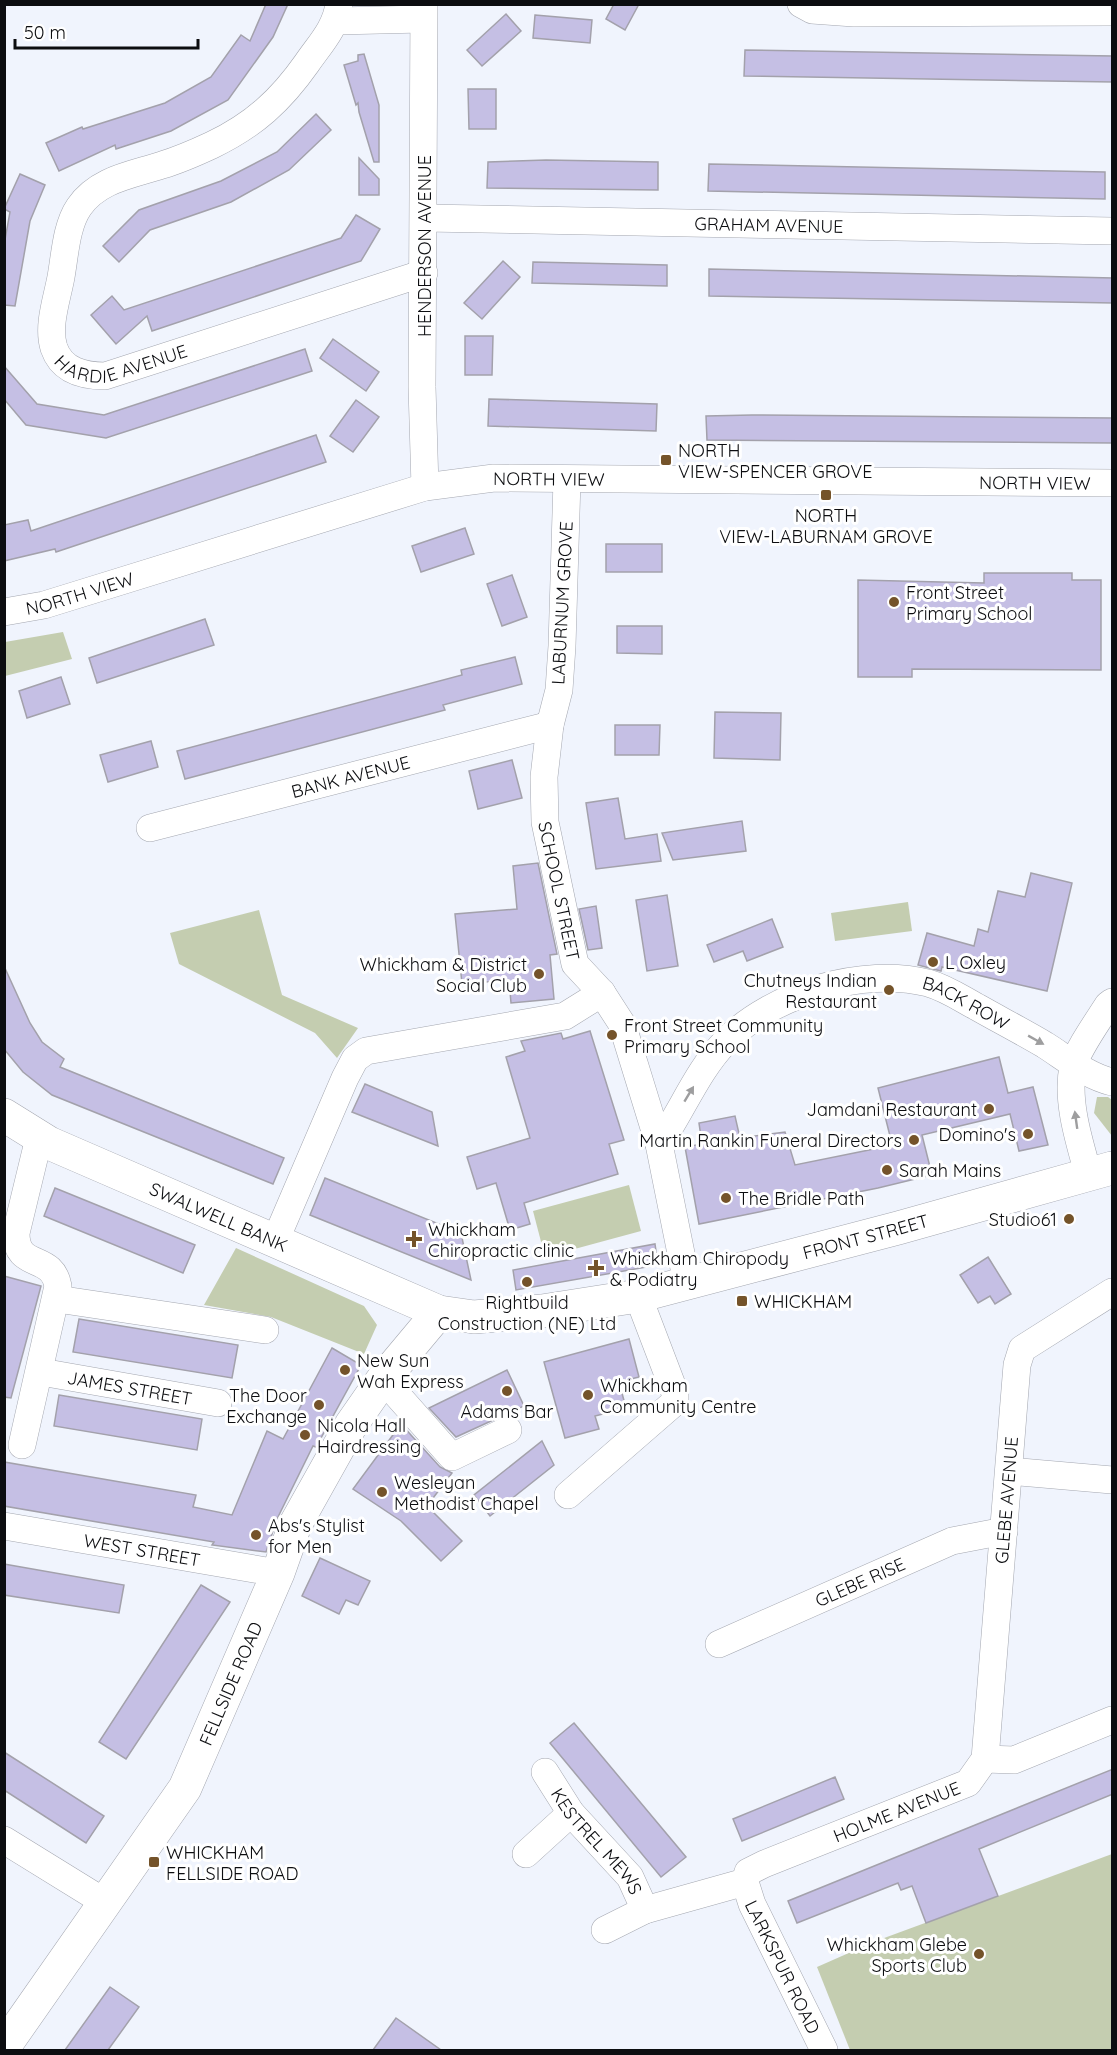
<svg xmlns="http://www.w3.org/2000/svg" width="1117" height="2055" font-family="Quicksand,sans-serif">
<style>
.green{fill:#c4cdb0}
.building{fill:#c5bfe4;stroke:#a3a1ab;stroke-width:1.5}
.lines{fill:none;stroke-linecap:round;stroke-linejoin:round}
.minor-casing{stroke:#a4a7b0;stroke-width:28}
.tertiary-casing{stroke:#a4a7b0;stroke-width:34}
.secondary-casing{stroke:#a4a7b0;stroke-width:34}
.minor{stroke:#fff;stroke-width:27}
.tertiary{stroke:#fff;stroke-width:33}
.secondary{stroke:#fff;stroke-width:33}
.oneway{fill:#9e9e9f}
.poi-dot{fill:#74532a;stroke:#fff;stroke-width:2}
.labels{text-anchor:middle;dominant-baseline:central;stroke-width:6;stroke-linejoin:round;paint-order:stroke}
.street-label{font-size:18px;fill:#0c0d10;stroke:#fff}
.poi-label{font-size:18px;fill:#0c0d10;stroke:#fff;text-anchor:start}
</style>
<rect width="100%" height="100%" fill="#f0f4fd"/>
<g class="green">
<path d="M63,632L72,659L5,676V642Z"/>
<path d="M908,902L912,931L835,941L831,913Z"/>
<path d="M259,910L282,995L358,1028L337,1058L315,1033L179,964L170,933Z"/>
<path d="M1097,1097H1108L1112,1100V1136L1094,1113Z"/>
<path d="M629,1185L641,1231L545,1257L533,1211Z"/>
<path d="M236,1248L364,1306L377,1325L364,1354L271,1317L204,1305Z"/>
<path d="M1112,1854V2050H850L817,1967L876,1941Z"/>
</g>
<g class="building">
<path d="M266,4H288L273,37L228,100L171,131L116,149L115,145L59,171L46,143L82,127L83,129L165,103L211,77L241,35L250,41Z"/>
<path d="M614,4H639L625,30L606,19Z"/>
<path d="M506,14L521,31L482,66L467,50Z"/>
<path d="M535,15L592,20L590,43L533,38Z"/>
<path d="M745,50L1113,56V82L744,76Z"/>
<path d="M364,54L379,105V162H374L359,112L358,103L356,105L344,65L358,61V55Z"/>
<path d="M468,89H496V129H469Z"/>
<path d="M316,114L331,130L289,170L231,202L150,230L119,262L103,246L139,210L221,181L277,152Z"/>
<path d="M359,158L379,179V195H359Z"/>
<path d="M546,160L658,162V190L487,188L488,162Z"/>
<path d="M709,164L1105,172V199L708,191Z"/>
<path d="M20,174L45,185L30,221L15,306L4,305V245L10,212L4,209Z"/>
<path d="M356,215L380,229L361,261L152,331L147,316L116,344L91,315L112,296L124,310L341,238Z"/>
<path d="M503,261L520,277L482,319L464,303Z"/>
<path d="M533,262L667,265V286L532,283Z"/>
<path d="M709,269L1113,278V303L709,296Z"/>
<path d="M465,336H493L492,375H465Z"/>
<path d="M333,339L379,372L366,391L320,358Z"/>
<path d="M305,349L312,371L106,438L26,425L4,399V366L37,404L104,415Z"/>
<path d="M489,399L657,404L656,431L488,426Z"/>
<path d="M356,400L379,417L353,452L330,436Z"/>
<path d="M752,415L1113,418V443L707,440L706,416Z"/>
<path d="M316,435L326,462L56,552L55,549L4,561V525L28,520L31,531Z"/>
<path d="M465,528L474,554L421,572L412,546Z"/>
<rect x="606" y="544" width="56" height="28"/>
<path d="M984,573H1072V580H1101V670L912,669V677H858V580L984,583Z"/>
<path d="M512,575L527,617L502,626L487,584Z"/>
<path d="M205,619L214,645L97,683L89,658Z"/>
<path d="M617,626H662V654L617,653Z"/>
<path d="M515,657L522,684L443,705L445,710L185,779L177,751L462,675L461,670Z"/>
<path d="M61,677L70,704L27,718L19,691Z"/>
<path d="M715,712L781,713L780,760L714,758Z"/>
<path d="M615,725H660L659,755H615Z"/>
<path d="M151,741L158,767L108,782L100,755Z"/>
<path d="M512,760L522,798L478,809L469,771Z"/>
<path d="M618,798L625,839L657,834L661,861L596,869L586,803Z"/>
<path d="M742,821L746,851L673,860L662,833Z"/>
<path d="M538,863L557,954L550,955L554,999L511,1003L509,980L462,984L455,914L517,909L513,866Z"/>
<path d="M1031,873L1072,883L1047,991L942,967L941,971L918,965L927,933L974,946L978,929L988,932L998,891L1025,897Z"/>
<path d="M667,895L678,966L647,971L636,900Z"/>
<path d="M596,906L602,948L588,950L579,909Z"/>
<path d="M772,919L783,947L747,961L743,951L714,962L707,945Z"/>
<path d="M4,966L30,1023L42,1042L64,1059L60,1067L284,1158L273,1184L52,1095L23,1072L4,1049Z"/>
<path d="M590,1031L624,1140L609,1144L618,1174L524,1203L530,1224L510,1230L496,1183L477,1189L467,1157L530,1138L506,1057L525,1051L521,1041L561,1033L563,1039Z"/>
<path d="M999,1057L1008,1093L1033,1087L1048,1145L1019,1151L1010,1114L922,1135L932,1175L878,1188L699,1224L685,1147L702,1144L699,1123L735,1116L740,1138L785,1132L795,1165L869,1150L892,1144L878,1088Z"/>
<path d="M365,1084L432,1112L438,1146L352,1112Z"/>
<path d="M325,1178L461,1233L471,1280L310,1215Z"/>
<path d="M55,1188L195,1245L183,1273L44,1216Z"/>
<path d="M655,1244L658,1265L516,1290L513,1270Z"/>
<path d="M988,1257L1011,1294L995,1304L990,1296L978,1303L960,1275Z"/>
<path d="M4,1276L41,1286L11,1398L4,1397Z"/>
<path d="M79,1319L238,1345L232,1378L73,1352Z"/>
<path d="M629,1339L639,1377L619,1382L626,1408L595,1416L599,1429L565,1438L544,1362Z"/>
<path d="M332,1348L361,1365L316,1447L313,1446L277,1519L266,1552L212,1545L214,1542L4,1506V1462L196,1495L193,1507L232,1515L267,1431L283,1439Z"/>
<path d="M507,1370L524,1406L456,1437L429,1408Z"/>
<path d="M59,1395L202,1419L197,1450L54,1426Z"/>
<path d="M401,1424L440,1467L452,1473L427,1506L462,1541L441,1561L401,1521L353,1489Z"/>
<path d="M542,1441L554,1465L490,1516L474,1495Z"/>
<path d="M320,1558L370,1581L358,1605L346,1600L339,1614L302,1596Z"/>
<path d="M4,1564L124,1585L119,1613L4,1595Z"/>
<path d="M201,1585L230,1602L126,1759L99,1742Z"/>
<path d="M574,1723L686,1857L661,1877L550,1743Z"/>
<path d="M4,1752L104,1816L86,1843L4,1790Z"/>
<path d="M1113,1769V1794L979,1849L998,1896L926,1923L912,1886L901,1890L898,1883L797,1923L788,1901Z"/>
<path d="M835,1777L844,1799L742,1841L733,1819Z"/>
<path d="M110,1987L139,2007L108,2050H65Z"/>
<path d="M396,2018L441,2050H373Z"/>
</g>
<g class="lines">
<g class="minor-casing">
<g id="minor">
<path id="s1" d="M339,4C336,28 320,44 307,63C281,100 254,125 212,145C197,152 179,160 162,165C132,175 98,179 79,207C66,226 65,255 61,277C57,299 47,326 54,348C62,371 84,376 105,376L424,273"/>
<path d="M424,4L422,387L425,487"/>
<path d="M801,4L812,10L854,13L1112,12"/>
<path d="M337,21L423,19"/>
<path id="s2" d="M425,218L1112,231"/>
<path id="s3" d="M567,480L562,646L559,690L550,725L544,777L545,822L575,964L602,993L622,1024L659,1144L687,1283"/>
<path id="s4" d="M4,612L44,605L425,487L494,478L1112,483"/>
<path id="s5" d="M150,828L550,725"/>
<path id="s6" d="M659,1144C682,1111 697,1071 726,1041C773,993 863,967 928,983C946,988 962,999 977,1007C1000,1020 1023,1032 1045,1045C1067,1059 1087,1076 1112,1082"/>
<path d="M1088,1173C1079,1141 1066,1100 1073,1067C1077,1050 1098,1021 1108,1005L1112,1002"/>
<path d="M276,1239L345,1078L355,1059L366,1051L565,1016L602,993"/>
<path d="M57,1299L265,1330"/>
<path id="s7" d="M41,1372L218,1403"/>
<path d="M383,1379L452,1457L508,1430"/>
<path d="M22,1445L58,1286C52,1252 16,1271 16,1233L39,1138"/>
<path d="M1009,1471L1112,1480"/>
<path d="M568,1495L675,1402V1393L638,1296"/>
<path id="s8" d="M4,1526L278,1573"/>
<path id="s9" d="M719,1644L952,1541L1004,1531"/>
<path d="M985,1759L1014,1760L1112,1720"/>
<path id="s10" d="M545,1772L571,1813L630,1877L645,1910"/>
<path d="M4,1840L106,1903"/>
<path d="M526,1854L571,1813"/>
<path id="s11" d="M745,1882L748,1872L764,1864L968,1783L985,1759L1017,1365L1022,1349L1112,1292"/>
<path id="s12" d="M745,1882L752,1904L824,2050"/>
<path d="M605,1930L645,1910L745,1882"/>
</g>
</g>
<g class="tertiary-casing">
<g id="tertiary">
<path id="s13" d="M4,2047L185,1788L278,1573L295,1525L351,1425L383,1379L439,1312"/>
</g>
</g>
<g class="secondary-casing">
<g id="secondary">
<path id="s14" d="M4,1115L49,1143L439,1312L474,1317L542,1311L638,1296L898,1228L1112,1168"/>
</g>
</g>
<use href="#minor" class="minor"/>
<use href="#tertiary" class="tertiary"/>
<use href="#secondary" class="secondary"/>
</g>
<defs><path id="oneway-solid" d="M-6-.8H1V-3.2L6.5 0L1 3.2V.8H-6Z" transform="scale(1.5)"/></defs>
<g class="oneway">
<use href="#oneway-solid" transform="translate(1036 1040) rotate(29)"/>
<use href="#oneway-solid" transform="translate(689 1094) rotate(-59)"/>
<use href="#oneway-solid" transform="translate(1076 1120) rotate(-98)"/>
</g>
<g class="poi-dot">
<rect x="660" y="454" width="12" height="12" rx="3"/>
<rect x="820" y="489" width="12" height="12" rx="3"/>
<circle cx="894" cy="602" r="6"/>
<circle cx="933" cy="962" r="6"/>
<circle cx="539" cy="974" r="6"/>
<circle cx="889" cy="990" r="6"/>
<circle cx="612" cy="1035" r="6"/>
<circle cx="989" cy="1109" r="6"/>
<circle cx="1028" cy="1134" r="6"/>
<circle cx="914" cy="1140" r="6"/>
<circle cx="887" cy="1170" r="6"/>
<circle cx="726" cy="1198" r="6"/>
<circle cx="1069" cy="1219" r="6"/>
<path d="M411 1230h6v6h6v6h-6v6h-6v-6h-6v-6h6z"/>
<path d="M593 1259h6v6h6v6h-6v6h-6v-6h-6v-6h6z"/>
<circle cx="527" cy="1282" r="6"/>
<rect x="736" y="1295" width="12" height="12" rx="3"/>
<circle cx="345" cy="1370" r="6"/>
<circle cx="507" cy="1391" r="6"/>
<circle cx="588" cy="1395" r="6"/>
<circle cx="319" cy="1405" r="6"/>
<circle cx="305" cy="1435" r="6"/>
<circle cx="382" cy="1492" r="6"/>
<circle cx="256" cy="1535" r="6"/>
<rect x="148" y="1856" width="12" height="12" rx="3"/>
<circle cx="979" cy="1954" r="6"/>
</g>
<g class="labels">
<g class="street-label">
<text stroke="none"><textPath href="#s2" startOffset="344">GRAHAM AVENUE</textPath></text>
<text transform="translate(424 246) rotate(-90)">HENDERSON AVENUE</text>
<text stroke="none"><textPath href="#s1" startOffset="568">HARDIE AVENUE</textPath></text>
<text stroke="none"><textPath href="#s4" startOffset="564">NORTH VIEW</textPath></text>
<text stroke="none"><textPath href="#s4" startOffset="1050">NORTH VIEW</textPath></text>
<text stroke="none"><textPath href="#s4" startOffset="78">NORTH VIEW</textPath></text>
<text transform="translate(562 603) rotate(-87)">LABURNUM GROVE</text>
<text stroke="none"><textPath href="#s5" startOffset="207">BANK AVENUE</textPath></text>
<text stroke="none"><textPath href="#s3" startOffset="414">SCHOOL STREET</textPath></text>
<text stroke="none"><textPath href="#s6" startOffset="384">BACK ROW</textPath></text>
<text stroke="none"><textPath href="#s14" startOffset="238">SWALWELL BANK</textPath></text>
<text stroke="none"><textPath href="#s14" startOffset="914">FRONT STREET</textPath></text>
<text stroke="none"><textPath href="#s7" startOffset="90">JAMES STREET</textPath></text>
<text stroke="none"><textPath href="#s11" startOffset="537">GLEBE AVENUE</textPath></text>
<text stroke="none"><textPath href="#s8" startOffset="140">WEST STREET</textPath></text>
<text stroke="none"><textPath href="#s9" startOffset="154">GLEBE RISE</textPath></text>
<text stroke="none"><textPath href="#s13" startOffset="430">FELLSIDE ROAD</textPath></text>
<text stroke="none"><textPath href="#s11" startOffset="171">HOLME AVENUE</textPath></text>
<text stroke="none"><textPath href="#s10" startOffset="87">KESTREL MEWS</textPath></text>
<text stroke="none"><textPath href="#s12" startOffset="93">LARKSPUR ROAD</textPath></text>
</g>
<g class="poi-label">
<text x="678" y="450">NORTH<tspan x="678" dy="21">VIEW-SPENCER GROVE</tspan></text>
<text x="826" y="515" text-anchor="middle">NORTH<tspan x="826" dy="21">VIEW-LABURNAM GROVE</tspan></text>
<text x="906" y="592">Front Street<tspan x="906" dy="21">Primary School</tspan></text>
<text x="945" y="962">L Oxley</text>
<text x="527" y="964" text-anchor="end">Whickham &amp; District<tspan x="527" dy="21">Social Club</tspan></text>
<text x="877" y="980" text-anchor="end">Chutneys Indian<tspan x="877" dy="21">Restaurant</tspan></text>
<text x="624" y="1025">Front Street Community<tspan x="624" dy="21">Primary School</tspan></text>
<text x="977" y="1109" text-anchor="end">Jamdani Restaurant</text>
<text x="1016" y="1134" text-anchor="end">Domino's</text>
<text x="902" y="1140" text-anchor="end">Martin Rankin Funeral Directors</text>
<text x="899" y="1170">Sarah Mains</text>
<text x="738" y="1198">The Bridle Path</text>
<text x="1057" y="1219" text-anchor="end">Studio61</text>
<text x="428" y="1229">Whickham<tspan x="428" dy="21">Chiropractic clinic</tspan></text>
<text x="610" y="1258">Whickham Chiropody<tspan x="610" dy="21">&amp; Podiatry</tspan></text>
<text x="754" y="1301">WHICKHAM</text>
<text x="527" y="1302" text-anchor="middle">Rightbuild<tspan x="527" dy="21">Construction (NE) Ltd</tspan></text>
<text x="357" y="1360">New Sun<tspan x="357" dy="21">Wah Express</tspan></text>
<text x="600" y="1385">Whickham<tspan x="600" dy="21">Community Centre</tspan></text>
<text x="307" y="1395" text-anchor="end">The Door<tspan x="307" dy="21">Exchange</tspan></text>
<text x="507" y="1411" text-anchor="middle">Adams Bar</text>
<text x="317" y="1425">Nicola Hall<tspan x="317" dy="21">Hairdressing</tspan></text>
<text x="394" y="1482">Wesleyan<tspan x="394" dy="21">Methodist Chapel</tspan></text>
<text x="268" y="1525">Abs's Stylist<tspan x="268" dy="21">for Men</tspan></text>
<text x="166" y="1852">WHICKHAM<tspan x="166" dy="21">FELLSIDE ROAD</tspan></text>
<text x="967" y="1944" text-anchor="end">Whickham Glebe<tspan x="967" dy="21">Sports Club</tspan></text>
</g>
</g>
<rect width="1117" height="2055" fill="none" stroke="#0c0d10" stroke-width="12"/>
<path d="M15 39v9h183v-9" fill="none" stroke="#0c0d10" stroke-width="3"/>
<text x="24" y="39" font-size="18" fill="#0c0d10" stroke="#ffffff" stroke-width="4.5" paint-order="stroke">50 m</text>
</svg>
